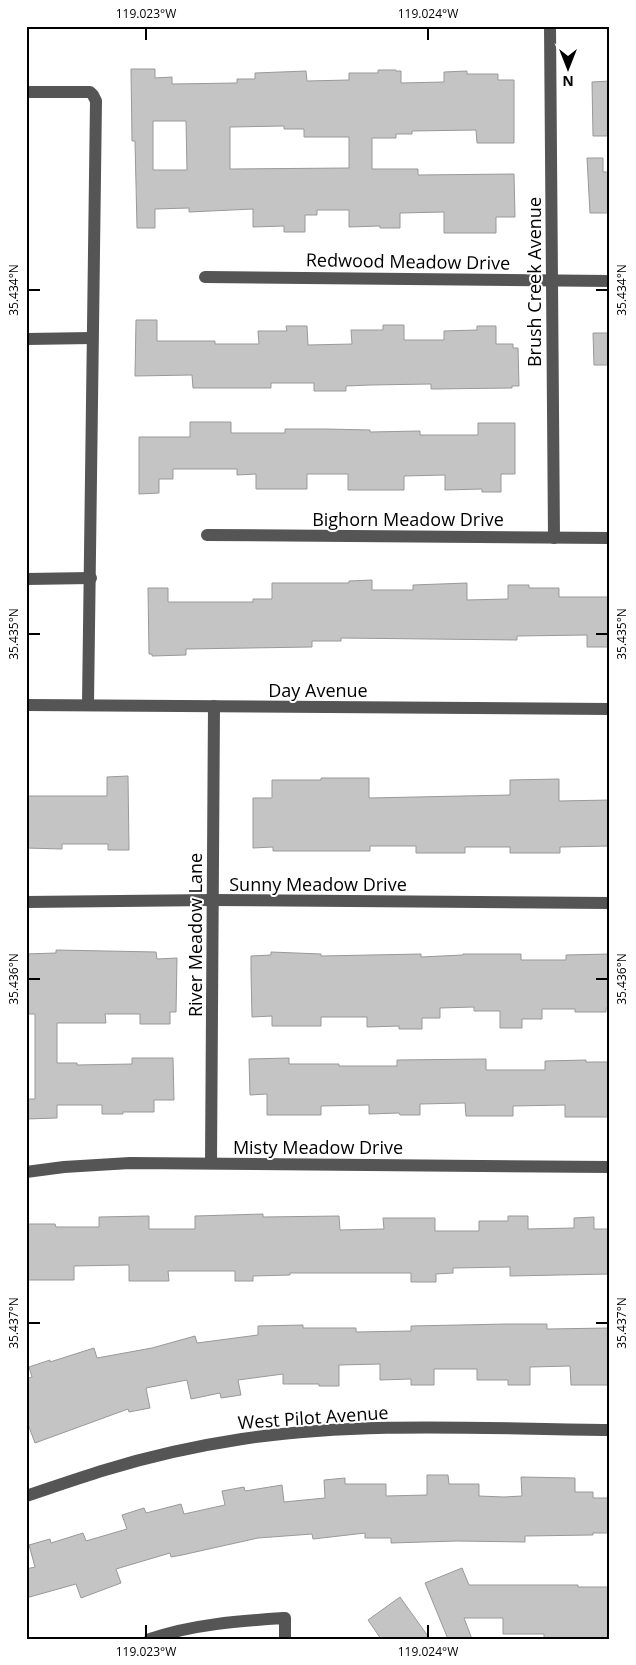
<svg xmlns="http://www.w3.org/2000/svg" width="636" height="1665" font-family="'Open Sans',sans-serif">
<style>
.building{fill:#c4c4c4;stroke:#999;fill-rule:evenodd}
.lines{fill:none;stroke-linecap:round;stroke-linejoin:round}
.minor{stroke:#555;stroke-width:12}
.ticks{fill:none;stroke:#000;stroke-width:2}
.labels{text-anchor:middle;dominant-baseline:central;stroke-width:4;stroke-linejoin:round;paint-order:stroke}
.street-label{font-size:18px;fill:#000;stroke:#fff}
.neatline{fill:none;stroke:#000;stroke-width:2}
.ticks-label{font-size:12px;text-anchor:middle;fill:#000}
</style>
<rect width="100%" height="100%" fill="#fff"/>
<g class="building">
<path d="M131,69H155V78L172,77V84L237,83V79H255V73L306,71L307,81L349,80V73H378V70H396V71H401V83L444,82V72L467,71V74H498V80H514V143H477L476,130L412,131V134H396V138H372V169H418V175L514,174L515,217H496V233H444V212L400,213V228H380V226L349,227V210H317V215H305V232H284V226L253,227V209L189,212V208L155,209V228H137L135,141H132ZM153,121H186L187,170H153ZM284,126V129H304V137H349V168L230,169V127Z"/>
<path d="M610,81V136H593L592,82Z"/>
<path d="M587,158H603V172H610V213H590Z"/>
<path d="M136,320H157V341H215V344H259L258,331H287L286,326H307L308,345L352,344L351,330H383V325H404V340H444V331L477,330V326H496V344H513V348H518L519,386H512V388L435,389H431V384L370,385L346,386V391H314V383H271V388H193L192,375L135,376Z"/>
<path d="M593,333H610V365H594Z"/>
<path d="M190,422H231V433H285V429H326L370,430V432L420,431V435H478V423H515V474H501V492H482V489L445,490V475L404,476V490H348V474H307V489H256V474L237,475V469H173V479H159V493L139,494V437H190Z"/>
<path d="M372,580V590H413V585L467,583V600L508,599V585H529V588H559V597H610V647H587V635L517,636V640L341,638V641H312V647L186,649V655L152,656V654H149L148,588H168V602H253V599H272V583H349V581Z"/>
<path d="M128,776L129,850H108V844H62V849L26,848V796H107V777Z"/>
<path d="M321,778H369V798L510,795V780L559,779V801L610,800V846L560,847V853H510V847H465V853H416V846H370V851H273V847L253,848V798H272V780H321Z"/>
<path d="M56,950L156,952L157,959L177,958L176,1012H170V1024H140V1014H105L106,1023H57V1063H77V1065L132,1064V1058H173L174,1100H154V1112H123V1114H102V1105H57V1118L26,1119V1099H35V1014H26V954L56,953Z"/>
<path d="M271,952L321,954V956L421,954V957L463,955V954H521V960H566V955L610,954V1008H606V1012H575V1009H542V1019H522V1028H500V1011H474V1007L440,1008V1018H422V1029H399V1026L367,1027V1017H321V1026H272V1016L252,1017L251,971V956L271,955Z"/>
<path d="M289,1058V1064H339V1066H397V1060L486,1059V1070H545V1061L586,1060V1062H610V1117H565V1105L513,1106V1116H466L465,1103L420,1104V1115H400L399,1113L369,1114V1105L321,1106V1115H267V1094L250,1095L249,1059Z"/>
<path d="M263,1214V1217L339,1216L340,1230L384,1229L383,1218H435V1231H479V1221H508V1216H528V1229L574,1228V1218L594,1217V1229H610V1274L510,1276V1267L453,1268V1273L436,1274V1282H411V1273H290V1275L253,1276V1281H235V1271H168L169,1281H129V1265L74,1266V1280H26V1224H55L56,1227H99V1217L149,1216V1229H195V1216Z"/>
<path d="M507,1324H547V1329L610,1328V1385H571L570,1366L530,1367V1385H508V1380H477V1369H434V1385H411V1379L380,1380V1364L339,1365V1386H319V1384H283V1374L238,1380L241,1395L221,1398L220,1393L191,1399L187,1380L146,1388L150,1408L129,1412L128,1409L35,1443L26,1419V1379L32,1377L29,1367L50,1360V1362L94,1348L97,1358L152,1348L195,1336L197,1343L258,1335V1326L303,1325V1328H356V1332L411,1331V1326Z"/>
<path d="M427,1475H448L449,1484H479V1496L504,1497L522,1496L521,1477L575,1478V1492H593V1498H610V1533H593V1535L525,1536V1542L457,1541L391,1543V1538H365V1533L313,1539L312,1534L258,1538L182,1555L171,1557L170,1553L116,1569L121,1583L81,1598L76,1584L26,1598V1569L35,1567L29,1545L50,1539L51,1543L83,1533L86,1541L127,1529L122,1515L144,1508L146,1513L181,1504L184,1514L225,1505L222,1491L244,1487L245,1491L282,1485L284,1502L325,1498L324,1480L345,1478V1484H386V1496L427,1495Z"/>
<path d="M462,1568L469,1585H578V1587H610L609,1639H544V1634H503V1618H464L472,1639H448L425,1583Z"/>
<path d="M400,1597L430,1639H381L368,1620Z"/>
</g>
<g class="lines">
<g class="minor">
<path d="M550,26L554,538"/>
<path d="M26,92H90L93,95L96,101L88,704"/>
<path d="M205,277L610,281"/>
<path d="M26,339L92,338"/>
<path d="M207,535L610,538"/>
<path d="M26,579L91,578"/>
<path d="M26,705L610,709"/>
<path d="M26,902L213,900L610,903"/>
<path d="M211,1163L214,706"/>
<path d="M26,1172L64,1167L130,1163L610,1167"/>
<path d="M26,1496C53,1487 79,1478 105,1470C150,1456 196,1446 242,1439C363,1421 488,1429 610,1430"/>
<path d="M150,1639C193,1624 240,1621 285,1618V1639"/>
</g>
</g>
<path class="ticks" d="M146,28V40M428,28V40M28,290H40M596,290H608M28,634H40M596,634H608M28,979H40M596,979H608M28,1323H40M596,1323H608M146,1625V1638M428,1625V1638"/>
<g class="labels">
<g class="street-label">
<text transform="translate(408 261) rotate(1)">Redwood Meadow Drive</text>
<text transform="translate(534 282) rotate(-90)">Brush Creek Avenue</text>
<text x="408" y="519">Bighorn Meadow Drive</text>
<text x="318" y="690">Day Avenue</text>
<text x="318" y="884">Sunny Meadow Drive</text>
<text transform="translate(195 935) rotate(-90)">River Meadow Lane</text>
<text x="318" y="1147">Misty Meadow Drive</text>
<text transform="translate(313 1417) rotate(-4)">West Pilot Avenue</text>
</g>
</g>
<rect width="636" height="1665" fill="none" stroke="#ffffff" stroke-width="55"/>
<g transform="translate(568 68) rotate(180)" stroke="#ffffff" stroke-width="4" paint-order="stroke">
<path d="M0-4L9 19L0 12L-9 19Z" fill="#000000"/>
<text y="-8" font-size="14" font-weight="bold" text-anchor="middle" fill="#000000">N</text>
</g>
<rect x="28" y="28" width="580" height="1610" class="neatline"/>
<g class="ticks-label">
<text x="146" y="18">119.023°W</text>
<text x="428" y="18">119.024°W</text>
<text transform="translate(622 290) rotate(-90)" y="4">35.434°N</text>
<text transform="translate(14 290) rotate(-90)" y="4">35.434°N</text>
<text transform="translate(622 634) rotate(-90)" y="4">35.435°N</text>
<text transform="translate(14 634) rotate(-90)" y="4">35.435°N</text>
<text transform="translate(622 979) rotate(-90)" y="4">35.436°N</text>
<text transform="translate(14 979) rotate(-90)" y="4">35.436°N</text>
<text transform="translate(622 1323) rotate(-90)" y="4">35.437°N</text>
<text transform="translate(14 1323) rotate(-90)" y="4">35.437°N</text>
<text x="146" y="1656">119.023°W</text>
<text x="428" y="1656">119.024°W</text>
</g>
</svg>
